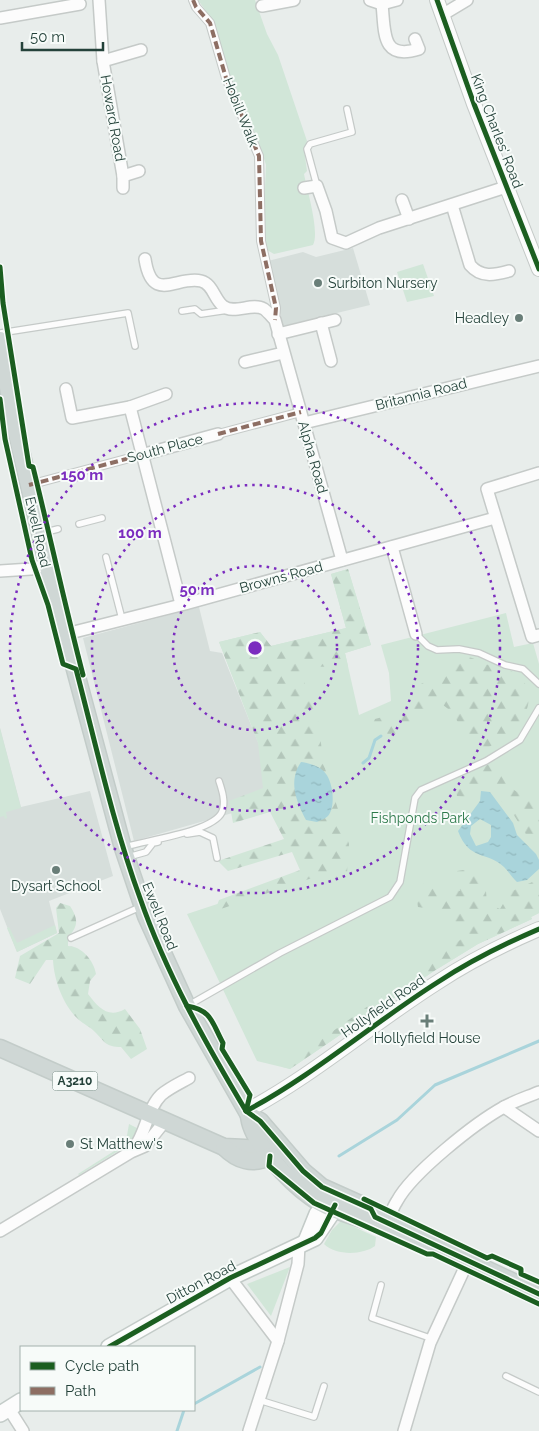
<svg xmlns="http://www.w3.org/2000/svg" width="539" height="1431" font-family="Raleway,sans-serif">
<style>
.built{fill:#d6dedb}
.green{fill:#d1e6d8}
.forest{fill:url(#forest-firs)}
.water{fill:url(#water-ripples);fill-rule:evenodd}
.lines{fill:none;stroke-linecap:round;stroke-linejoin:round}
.stream{stroke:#a9d4db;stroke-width:3}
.service-casing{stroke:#c5cac8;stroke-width:8}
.pedestrian-casing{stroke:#c5cac8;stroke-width:10}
.minor-casing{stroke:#c5cac8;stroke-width:14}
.tertiary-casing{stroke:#c5cac8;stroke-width:16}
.secondary-casing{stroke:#c3cbc8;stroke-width:18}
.primary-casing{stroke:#c3ccc9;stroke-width:19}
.service{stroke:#fcfcfc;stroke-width:5.5}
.pedestrian{stroke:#fcfcfc;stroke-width:8}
.minor{stroke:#fcfcfc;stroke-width:11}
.tertiary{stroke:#fcfcfc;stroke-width:14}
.secondary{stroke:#fcfcfc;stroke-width:15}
.primary{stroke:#cfd7d5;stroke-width:16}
.quiet{stroke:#8d6e63;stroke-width:4;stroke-dasharray:8 4;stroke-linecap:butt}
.cycleway-casing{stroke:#f7fbf9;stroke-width:8}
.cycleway{stroke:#1b5e20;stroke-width:5}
.ring{fill:none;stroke:#7b2cbf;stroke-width:2.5;stroke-dasharray:2.5 5}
.poi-dot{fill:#697e78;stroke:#f7fbf9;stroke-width:2}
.labels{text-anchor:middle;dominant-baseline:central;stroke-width:4;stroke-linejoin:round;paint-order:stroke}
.shield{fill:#f7fbf9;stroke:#637a73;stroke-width:1}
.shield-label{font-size:12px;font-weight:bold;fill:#24423a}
.street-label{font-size:14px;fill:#24423a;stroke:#f7fbf9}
.poi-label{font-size:14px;fill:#24423a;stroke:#f7fbf9;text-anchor:start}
.park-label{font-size:14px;fill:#2d7a4b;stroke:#f7fbf9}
.centre{fill:#7b2cbf;stroke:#f7fbf9;stroke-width:2.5}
.ring-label{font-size:15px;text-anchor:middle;font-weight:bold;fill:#7b2cbf;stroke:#f7fbf9;stroke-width:4;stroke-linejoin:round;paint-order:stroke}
</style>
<defs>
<pattern id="forest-firs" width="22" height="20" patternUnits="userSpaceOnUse" patternTransform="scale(1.25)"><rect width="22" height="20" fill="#d1e6d8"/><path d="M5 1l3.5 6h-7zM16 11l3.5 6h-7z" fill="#b3c6ba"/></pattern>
<pattern id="water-ripples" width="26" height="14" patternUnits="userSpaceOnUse" patternTransform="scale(1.25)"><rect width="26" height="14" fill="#a9d4db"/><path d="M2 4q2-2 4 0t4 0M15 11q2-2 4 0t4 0" fill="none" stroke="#91b7bd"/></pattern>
</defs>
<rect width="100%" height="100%" fill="#e8edeb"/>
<g class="built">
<path d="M353,248L370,305L283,326L268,261L303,252L316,257Z"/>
<path d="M199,607L210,651L222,653L281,799L134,841L83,638Z"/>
<path d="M0,728L21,807L90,791L113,876L49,901L57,933L17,952L0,909Z"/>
</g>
<g class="green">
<path d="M198,0H255L267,34L278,55L307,141L304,149L307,171L304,174C307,190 320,232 313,245L274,254L267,250L263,235L266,165L258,140L228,73L211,18Z"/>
<path d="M423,264L434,296L407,302L397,272Z"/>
<path d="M348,569L371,645L345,653L359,715L391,701L389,673L381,645L506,613L514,647L533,643L539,664V913L531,917L532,919L478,944L434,971L290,1069L257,1061L187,914L314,872L281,799L219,642L260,632L271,646L346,628L331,574Z"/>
<path d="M0,728L21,808L6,812L7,818L5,819L4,816L0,817Z"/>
<path d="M55,925L57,933L17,952L7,928L9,927L17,943Z"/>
<path d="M129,1124L139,1129L133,1142L79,1175L78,1174L122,1146L126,1141Z"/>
<path d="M341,1221L376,1237L375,1246C363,1255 336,1256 324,1244L332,1230Z"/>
<path d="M290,1267L271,1316L247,1284Z"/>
</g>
<g class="forest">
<path d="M348,569L371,645L345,653L348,666L312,667L301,672L319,724L323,762L349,844L347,873L338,879L315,877L215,911L219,900L300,870L292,852L228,871L218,861L284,839L270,812L233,823L229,801L263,788L258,743L219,642L260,632L271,646L346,628L331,574Z"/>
<path d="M469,657C479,660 488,666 498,668C502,669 506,669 509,670C515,672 523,680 526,685C539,718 501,745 475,752L452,712L438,701C427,708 420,714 417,727C399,738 389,736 371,728L375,719L390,715L408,701L413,689L445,669Z"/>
<path d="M496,761L510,787L527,799L539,797V842L527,836L512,812L489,788H478L469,798L457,796L454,786L460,777Z"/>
<path d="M471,869L485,880L487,903L500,909L510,892L539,879V913L531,917L532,919L478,944L434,971L290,1069L283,1067L467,935L456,925L451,912L418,907L415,890L426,882L460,891L457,871Z"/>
<path d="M60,903L70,906C78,918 79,926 68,937V946C82,946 94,961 96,974L90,981L88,994C98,1007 108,1019 125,1009L140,1029L147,1049L131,1059L121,1047C106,1047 105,1042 96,1033C91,1027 83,1024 78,1019C63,1005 54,980 53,960H46L30,984L15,978L20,956L59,933L56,908Z"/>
</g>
<g class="water">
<path d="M301,762C309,763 321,766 326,774C333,783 336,807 328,816C325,819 320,820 317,822L306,820C296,801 288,781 301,762Z"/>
<path d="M481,791L490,792L513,823L517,835L536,854L539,860V869L527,880L517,882C512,878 509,872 504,867C487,851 469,861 458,831L480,801ZM480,819L491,825V837L488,842L476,846L470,834L471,826Z"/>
</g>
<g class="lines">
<g class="stream">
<path d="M363,763L369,758L375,740L381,736"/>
<path d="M339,1156L397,1120L435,1085L539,1041"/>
<path d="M194,1404L260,1367"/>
<path d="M177,1431L184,1410"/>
</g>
<g class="service-casing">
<g id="service">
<path d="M317,186L307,149L310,144L352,132L347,109"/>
<path d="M182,311L195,309L201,314L228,310"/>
<path d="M0,333L128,313L135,346"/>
<path d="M79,524L102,518"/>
<path d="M42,533L58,529"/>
<path d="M106,557L122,619"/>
<path d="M416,634L428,646L437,650L459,649L479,653L505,665L523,669L539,684"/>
<path d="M187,834L200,832L213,838L217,858"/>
<path d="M125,847C147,840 213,832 222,812C226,802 222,790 219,781"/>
<path d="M128,857L146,852L153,843L158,842"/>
<path d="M71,938L140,907"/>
<path d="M189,1005L280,953L390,897L400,882L415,798L421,790L486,761L520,740L539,708"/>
<path d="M381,1285L372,1318L433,1339"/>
<path d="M506,1376L539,1392"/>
<path d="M259,1400L314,1417L324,1386"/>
</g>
</g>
<g class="pedestrian-casing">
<g id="pedestrian">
<path d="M193,0L196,7L210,23L226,78L259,156L261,241L276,308L275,320"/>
<path d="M218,434L301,412"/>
<path d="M29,485L141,455"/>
</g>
</g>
<g class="minor-casing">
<g id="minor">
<path d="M99,0L103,61L123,176V188"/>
<path d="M370,0L382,4L397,0"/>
<path d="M382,4C385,32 381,61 419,49L415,39"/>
<path d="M262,6L294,0"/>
<path d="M442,15L467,0"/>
<path d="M0,18L80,4"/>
<path d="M103,61L141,50"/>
<path d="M123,176L139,171"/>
<path d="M304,188L317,186L326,211L332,238L346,243L379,228L506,187"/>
<path d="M402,200L409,219"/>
<path d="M452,205L470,265C481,278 494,275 509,271"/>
<path d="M145,259C152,305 177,275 201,281C213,284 214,299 223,306C234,315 252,302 264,309C268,312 272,317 275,320L342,560"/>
<path d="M321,323L331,361"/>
<path d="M278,334L335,320"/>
<path d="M245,362L283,353"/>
<path d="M66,389L72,418L130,407L181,604"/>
<path d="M130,407L166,394"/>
<path d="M304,423L539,366"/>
<path d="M141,455L218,434"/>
<path d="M539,473L487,489L532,637L539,635"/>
<path d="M392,547L416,634"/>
<path d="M0,571L31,569L48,564"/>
<path d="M66,634L185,604L495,518"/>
<path d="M504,1107L539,1131"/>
<path d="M134,1148C146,1133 147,1109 161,1095C169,1088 180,1083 189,1078"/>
<path d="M387,1222C390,1215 393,1207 397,1201C412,1173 475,1123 504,1107C515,1101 527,1097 539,1092"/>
<path d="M0,1231L131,1152L145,1146L165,1121"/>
<path d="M230,1278L278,1341"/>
<path d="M9,1409L23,1431"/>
<path d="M249,1431L278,1341L298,1264L299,1245"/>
<path d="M404,1431L430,1343L468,1261"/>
</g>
</g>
<g class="tertiary-casing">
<g id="tertiary">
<path d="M437,0L474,104L539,269"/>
<path d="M246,1111C314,1075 373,1023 438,982C470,961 504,944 539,929"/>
</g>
</g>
<g class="secondary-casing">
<g id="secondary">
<path d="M306,1241L317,1214L331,1195"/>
<path d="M109,1347L230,1278L315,1238L332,1213L338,1197"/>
<path d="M0,1414L21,1401"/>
</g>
</g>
<g class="primary-casing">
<g id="primary">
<path d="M0,340L13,417L52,584L123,848L146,916L187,1006L249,1115L260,1121L303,1171L322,1187L371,1209L375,1217L539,1294"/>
<path d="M0,1048L224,1147L284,1150"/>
<path d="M249,1115C250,1141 290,1182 311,1197C326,1208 347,1214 364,1220L375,1217"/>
<path d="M224,1147C237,1160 253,1166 270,1156"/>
</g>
</g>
<use href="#service" class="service"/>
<use href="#pedestrian" class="pedestrian"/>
<use href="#minor" class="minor"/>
<use href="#tertiary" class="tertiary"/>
<use href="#secondary" class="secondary"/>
<use href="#primary" class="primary"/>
<g class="quiet">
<path d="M193,0L196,7L210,23L226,78L259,156L261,241L276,308L275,320"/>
<path d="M218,434L301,412"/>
<path d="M29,485L141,455"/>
</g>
<g class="cycleway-casing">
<g id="cycleway">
<path d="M437,0L474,104L539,269"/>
<path d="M0,267L3,303L29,466L33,467C50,536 65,606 83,675"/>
<path d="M0,399L5,439L32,560L48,605L63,664L76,669C96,745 113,824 140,898C166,973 206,1044 246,1111L260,1121L303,1171L322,1187L371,1209L375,1217L539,1294"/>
<path d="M187,1006C212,1010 212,1023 223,1043L222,1049L250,1095L246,1111"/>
<path d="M246,1111C314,1075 373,1023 438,982C470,961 504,944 539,929"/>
<path d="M270,1156L269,1166L314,1203L427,1254H433L539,1304"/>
<path d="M364,1199L487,1258L492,1256L521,1269V1274L539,1282"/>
<path d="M109,1347L230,1278L315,1238L321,1233L335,1205"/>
</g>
</g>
<use href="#cycleway" class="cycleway"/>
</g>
<g class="ring">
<circle cx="255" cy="648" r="82"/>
<circle cx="255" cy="648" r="163"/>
<circle cx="255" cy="648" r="245"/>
</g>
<g class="poi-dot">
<circle cx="318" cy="283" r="5"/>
<circle cx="519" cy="318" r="5"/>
<circle cx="56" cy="870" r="5"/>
<path d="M424.5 1013.5h5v5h5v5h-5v5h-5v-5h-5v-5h5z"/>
<circle cx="70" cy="1144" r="5"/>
</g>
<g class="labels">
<rect class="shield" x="52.5" y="1071.5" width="45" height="19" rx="4"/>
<g class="shield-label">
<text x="75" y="1081">A3210</text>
</g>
<g class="street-label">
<text transform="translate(241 112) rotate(68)">Hobill Walk</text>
<text transform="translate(113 118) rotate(80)">Howard Road</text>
<text transform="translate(497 131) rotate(69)">King Charles' Road</text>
<text transform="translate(421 394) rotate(-14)">Britannia Road</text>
<text transform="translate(165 448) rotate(-15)">South Place</text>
<text transform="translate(313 457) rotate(74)">Alpha Road</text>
<text transform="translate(38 532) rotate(77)">Ewell Road</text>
<text transform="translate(281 577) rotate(-15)">Browns Road</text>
<text transform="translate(160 916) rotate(68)">Ewell Road</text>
<text transform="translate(383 1006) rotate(-35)">Hollyfield Road</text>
<text transform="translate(201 1282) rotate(-28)">Ditton Road</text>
</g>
<g class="poi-label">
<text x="328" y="283">Surbiton Nursery</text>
<text x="509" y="318" text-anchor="end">Headley</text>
<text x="56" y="886" text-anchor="middle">Dysart School</text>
<text x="427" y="1038" text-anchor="middle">Hollyfield House</text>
<text x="80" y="1144">St Matthew's</text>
</g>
<g class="park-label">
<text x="420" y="818">Fishponds Park</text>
</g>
</g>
<circle cx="255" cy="648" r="8" class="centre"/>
<g class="ring-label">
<text x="82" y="480">150 m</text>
<text x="140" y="538">100 m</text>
<text x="197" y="595">50 m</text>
</g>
<rect x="20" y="1346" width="175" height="65" fill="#f7fbf9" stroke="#a3b1ad"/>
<rect x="30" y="1362" width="25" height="8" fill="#1b5e20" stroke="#a3b1ad"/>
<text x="65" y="1371" font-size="15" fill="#24423a">Cycle path</text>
<rect x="30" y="1387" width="25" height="8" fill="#8d6e63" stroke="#a3b1ad"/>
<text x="65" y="1396" font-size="15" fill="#24423a">Path</text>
<path d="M22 42v8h81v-8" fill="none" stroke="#24423a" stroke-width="2.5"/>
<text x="30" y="42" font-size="15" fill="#24423a" stroke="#f7fbf9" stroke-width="4" paint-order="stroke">50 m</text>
</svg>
